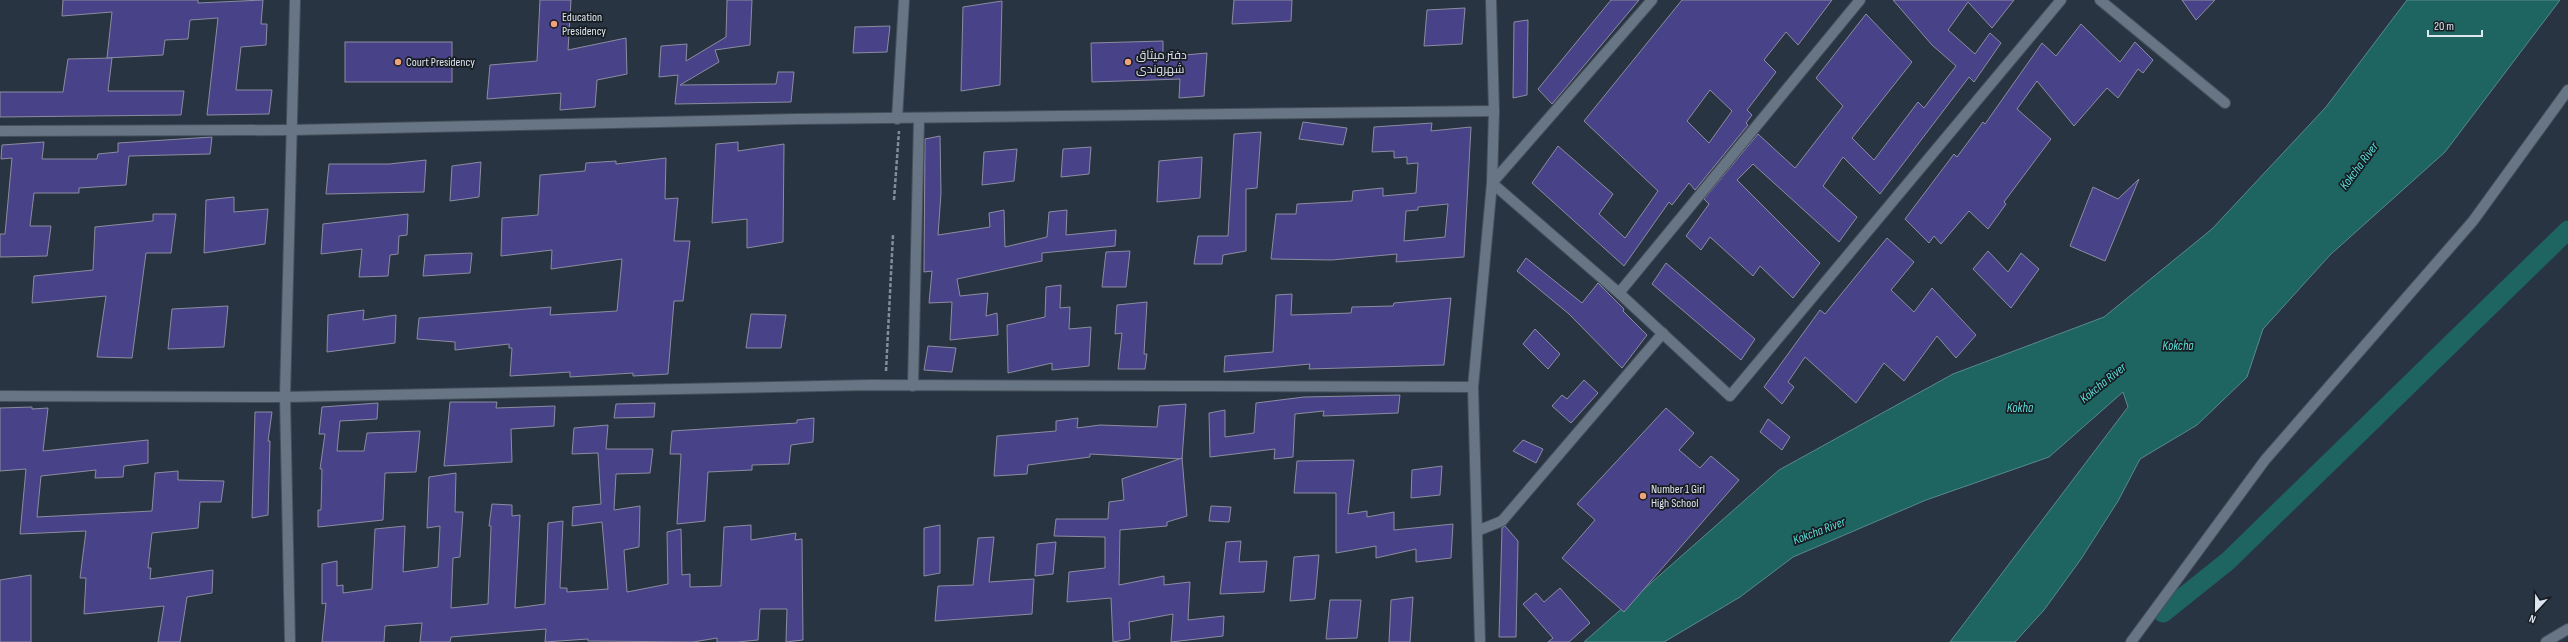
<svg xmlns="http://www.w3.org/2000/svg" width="2568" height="642" font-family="'Sofia Sans Condensed',Cairo,sans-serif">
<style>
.water{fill:#1e6461;stroke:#578b8b}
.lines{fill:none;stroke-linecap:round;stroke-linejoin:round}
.canal{stroke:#1e6461;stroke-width:19}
.building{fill:#484389;stroke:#8b8ca0;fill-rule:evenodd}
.minor-casing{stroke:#46505b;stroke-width:12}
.path{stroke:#848e99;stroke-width:2.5;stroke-dasharray:4 2;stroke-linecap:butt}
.minor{stroke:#687585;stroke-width:10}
.poi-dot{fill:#f0a27a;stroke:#161c22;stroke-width:1.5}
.labels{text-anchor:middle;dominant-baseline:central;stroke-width:3.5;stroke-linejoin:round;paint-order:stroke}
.poi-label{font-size:12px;fill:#dde5ee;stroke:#161c22;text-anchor:start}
.water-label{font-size:13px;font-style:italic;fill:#5aded8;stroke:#161c22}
</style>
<rect width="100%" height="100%" fill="#293442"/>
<path class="water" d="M2407,0H2560L2445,152L2330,255L2263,329L2247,377L2197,425L2140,459L2118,501L2081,559L2044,610L2015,642H1950L2128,407L2123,392L2049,457L1926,500L1793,557L1740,597L1664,642H1584L1779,470L1953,374L2104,317L2212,229L2326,107Z"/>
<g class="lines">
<path class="canal" d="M2163,613L2228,561L2568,230"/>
</g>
<g class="building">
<path d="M63,0H198V3L263,0L261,24H267L266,45L241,47L236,90H272L269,114L207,115L218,18L190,20L188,39L165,40L163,55L107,58L112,12L62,16Z"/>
<path d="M540,0H571L568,50L626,38L627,74L597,80L595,107L560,110L561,93L487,99L490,65L537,61Z"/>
<path d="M727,0H752L750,45L715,50L719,62L680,85L776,84L778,72H794L791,102L675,104L678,75L659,77L661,46L687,44L686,61L726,37Z"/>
<path d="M1234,0H1292L1291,21L1232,24Z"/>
<path d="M1611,0H1639L1552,104L1538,89Z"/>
<path d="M1682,0H1832L1798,45L1786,32L1764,60L1776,72L1747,110L1752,115L1746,123L1748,125L1695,190L1689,183L1672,205L1669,202L1624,266L1532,183L1558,146L1613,194L1599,214L1625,238L1658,191L1584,121ZM1710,90L1732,111L1709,143L1687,121Z"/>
<path d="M1893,0H2014L1992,28L1968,2L1948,30L1975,54L1990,33L2001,43L1974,82L1969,77L1880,194L1843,157L1823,186L1857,217L1839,242L1753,164L1737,180L1820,263L1793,298L1760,266L1753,276L1710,237L1701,250L1686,236L1709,204L1704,199L1758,134L1795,168L1843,106L1816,78L1866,14L1912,62L1852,138L1874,160L1918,102L1924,108L1956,66L1932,45Z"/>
<path d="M2182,0H2215L2196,20Z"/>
<path d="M1002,1L1000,85L961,91L963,7Z"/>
<path d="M1465,8L1462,44L1424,46L1427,10Z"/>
<path d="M1528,20L1527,95L1513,98L1514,22Z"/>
<path d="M2081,24L2120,62L2135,42L2153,60L2143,73L2138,69L2118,98L2107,88L2074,126L2037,81L2017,109L2051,139L2004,202L2006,204L1988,229L1969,211L1941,244L1934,236L1929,243L1905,219L1954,154L1957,157L1983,122L1985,124L2042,43L2056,56Z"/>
<path d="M890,26L887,52L853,53L855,27Z"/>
<path d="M1163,41V57L1207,53L1204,96L1179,98L1180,79L1092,82L1091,43Z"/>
<rect x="345" y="42" width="107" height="40"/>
<path d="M112,58L108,91H184L181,115L0,117V92H63L68,59Z"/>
<path d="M1303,122L1347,128L1343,145L1299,139Z"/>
<path d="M1432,123L1431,131L1471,127L1464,257L1396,262L1397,254L1332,260L1271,259L1276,214H1296L1297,204L1352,201L1353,191L1383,188V196L1416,193L1418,163L1407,164V157L1394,158V151L1372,152L1374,127ZM1448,204L1445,237L1404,241L1406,211L1418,210V207Z"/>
<path d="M1261,132L1257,188L1246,189V251L1223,255L1222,264H1194L1198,236H1228L1234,134Z"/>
<path d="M940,136L941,193L938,235L990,227L989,213L1004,210L1005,247L1047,237L1049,212L1067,210L1066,235L1116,230L1115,246L1042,253V261L957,279L960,296L988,293L986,316L997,313L998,335L950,340L952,302L929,303L932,271L924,272L925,139Z"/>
<path d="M212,137L210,154L129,156L126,185L79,188V193H34L30,226H51L47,256L0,257V234H5L12,158L1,159L2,145L44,142L42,159H97L98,154L118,152V143Z"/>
<path d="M738,142V151L784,144L783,242L747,248V219L712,223L716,144Z"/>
<path d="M1091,147L1089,174L1061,177L1063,149Z"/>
<path d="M1017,149L1014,181L982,185L984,152Z"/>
<path d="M1202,157L1200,198L1157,202L1159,161Z"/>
<path d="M666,158L665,199L678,198L674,241H690L683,301H674L668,374L633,376V373L570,377V372L510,376L512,348H509V344L455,350V342L417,339L419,318L551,307L550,315L617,311L622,259L551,269L552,250L501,256L502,218L538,215L540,175L585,171L586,163L616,161V164Z"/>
<path d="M426,160L424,192L326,194L329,164H389Z"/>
<path d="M481,162L479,197L450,201L452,166Z"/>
<path d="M2139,179L2105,261L2070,246L2093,187L2118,199Z"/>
<path d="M234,197V212L268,209L265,244L204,253L206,200Z"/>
<path d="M153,214H176L171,253H146L132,358L97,357L106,296L32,303L34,276L93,270L95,227L153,221Z"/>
<path d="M408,214L407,235L399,236L398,254L390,255L388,276L359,277L362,249L321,254L323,224Z"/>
<path d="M1887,238L1914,262L1891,290L1914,312L1932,288L1976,335L1956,358L1937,336L1904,381L1884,363L1856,403L1805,357L1788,382L1794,387L1782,404L1764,387L1820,310L1825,314Z"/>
<path d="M1130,251L1126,287H1102L1106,252Z"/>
<path d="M1988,251L2008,272L2021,253L2039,269L2011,308L1973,269Z"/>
<path d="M472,253L470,273L423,276L425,255Z"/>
<path d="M1526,258L1582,303L1598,283L1624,309L1623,311L1647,335L1622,368L1569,314L1517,271Z"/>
<path d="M1666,263L1755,339L1741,360L1652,284Z"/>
<path d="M1061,285L1060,308L1070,307L1069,329L1091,327L1089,366L1052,370V363L1008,373L1007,325L1045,317L1046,287Z"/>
<path d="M1292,294L1291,315L1351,313L1352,307L1393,306L1394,303L1451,298L1444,365L1309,369L1310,364L1224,372L1225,356L1273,352L1276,295Z"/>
<path d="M1147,302L1144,354H1147L1145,369H1118L1122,333L1115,334L1117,305Z"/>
<path d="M228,306L224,347L168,349L172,309Z"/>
<path d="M364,310L363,320L396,315L395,343L327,352L328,315Z"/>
<path d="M751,314L786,315L781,348H746Z"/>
<path d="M1535,329L1560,354L1548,369L1523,344Z"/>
<path d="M928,346L956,348L952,372L924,370Z"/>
<path d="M1584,380L1598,393L1571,423L1552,406L1562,395L1567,399Z"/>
<path d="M1400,395L1398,413L1323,416L1324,411L1295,414L1293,457L1274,459L1275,449L1210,457L1209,413L1225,410V437L1254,433L1256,403L1304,397Z"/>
<path d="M450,402H497L496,408L555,406L554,426L511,429L512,462L444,466Z"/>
<path d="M378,403L377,419L340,421L337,451H364L367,433L420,431L416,472L385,473L383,520L318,527V510H321L322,469H320L325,434H319L322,407Z"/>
<path d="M655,403L654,417L614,418L616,404Z"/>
<path d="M1186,404L1182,459L1090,454V457L1028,465L1027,474L994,476L997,436L1056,431V421L1078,418L1077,428L1100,425L1157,427L1159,406Z"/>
<path d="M32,407V409L48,408L43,451L148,440V463L124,466L123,477L95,478L96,470L41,476L37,517L152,511L155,473L178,471V480L224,481L221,502H200L198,528L152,533L148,568H151L150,579L213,570L212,593L187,597L180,642H158L164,606L84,614L86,578H80L86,531L20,534L26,469L0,471V408Z"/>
<path d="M1666,408L1694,433L1679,450L1700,468L1711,456L1739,480L1624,612L1562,558L1595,520L1577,504Z"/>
<path d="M255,412H272L268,441H270L268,515L252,518Z"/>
<path d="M814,418L813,442L791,445L789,464L752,465V470L708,472L705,521L677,524L681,454H670L672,431L797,423V420Z"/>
<path d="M1768,419L1790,437L1782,450L1760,432Z"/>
<path d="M608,425L606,449H653L650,473L616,474L614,510L640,506L639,547L624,550L627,592L668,584L667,532L681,529L682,575L690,574V587L721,586L724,527L751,525V540L796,533L795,540L802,539L803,640L786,642L787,609H760L758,640L737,642H717V638L693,642L588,641V639L545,642L546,629L451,637L450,642H420L422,623L385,626L384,642H322L326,603L322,604V564L337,561V586L343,585V593L372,589L375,529L405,526L403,572L438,567L440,526L427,528L429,477L456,473L455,512H463L460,557L453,558L451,608L488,604L491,526H489L492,504L512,505V516L520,515L515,608L545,604L548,523L563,521L560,588H567V592L608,589L602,522L572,526L573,507L601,504L598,453L572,454L574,428Z"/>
<path d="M1523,440L1543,449L1536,463L1513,451Z"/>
<path d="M1182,458L1187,516L1167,522V526L1120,530L1119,585L1164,576V585L1190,582L1188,620L1224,616L1223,636L1171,642L1173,614L1129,622L1130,639L1113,642L1111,598L1067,602L1069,572L1105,568V537L1054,536L1056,519H1108L1109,502L1124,500L1122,479Z"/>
<path d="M1354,460L1348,514L1367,511V517L1394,512V530L1453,524L1451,558L1416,562V549L1376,558V546L1336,553V493H1294L1297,461Z"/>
<path d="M1442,466L1440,495L1411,498L1412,470Z"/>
<path d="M1211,506L1231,507L1229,522L1209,521Z"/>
<path d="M940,525V573L924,576V528Z"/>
<path d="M1505,526L1518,541L1516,637H1499L1502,528Z"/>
<path d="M994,537L989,582L1034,579L1032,614L935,621L938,586L973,585L978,538Z"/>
<path d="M1241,541L1239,562L1267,561L1264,592L1220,594L1226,542Z"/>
<path d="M1056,542L1053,574L1035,576L1037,544Z"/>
<path d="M1319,555L1315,599L1290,601L1294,557Z"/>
<path d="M31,575V642H0V580Z"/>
<path d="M1560,588L1590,623L1569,642H1548L1553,638L1523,604L1536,593L1544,602Z"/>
<path d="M1413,597L1410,642H1389L1391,600Z"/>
<path d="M1330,600H1361L1357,638L1326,639Z"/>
</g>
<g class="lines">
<g class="minor-casing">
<g id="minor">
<path d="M1652,0L1492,183L1619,293L1860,0"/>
<path d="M2100,0L2225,103"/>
<path d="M897,119L904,0"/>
<path d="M0,131L292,130L797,119L1494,111"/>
<path d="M1619,293L1730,396L2061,0"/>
<path d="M913,386L919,119"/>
<path d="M0,396L285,397L870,385L1473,387"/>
<path d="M1477,531L1502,521L1663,333"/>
<path d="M290,642L285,397L295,0"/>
<path d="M1480,642L1473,387L1492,183L1494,111L1491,0"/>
<path d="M2131,642L2265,460L2473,221L2568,90"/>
<path d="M2546,642L2568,629"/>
</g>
</g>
<g class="path">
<path d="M894,200L899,131"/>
<path d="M886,371L893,235"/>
</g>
<use href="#minor" class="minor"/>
</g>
<g class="poi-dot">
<circle cx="554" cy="24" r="4"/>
<circle cx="398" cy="62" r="4"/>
<circle cx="1128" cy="62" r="4"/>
<circle cx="1643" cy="496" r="4"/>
</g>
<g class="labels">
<g class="poi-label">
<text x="562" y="17">Education<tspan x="562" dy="14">Presidency</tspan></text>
<text x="1136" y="55">دفتر میثاق<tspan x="1136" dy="14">شهروندی</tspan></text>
<text x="406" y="62">Court Presidency</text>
<text x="1651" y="489">Number 1 Girl<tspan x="1651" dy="14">High School</tspan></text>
</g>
<g class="water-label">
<text transform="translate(2359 166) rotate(-53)">Kokcha River</text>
<text x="2178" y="346">Kokcha</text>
<text transform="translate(2103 383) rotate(-39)">Kokcha River</text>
<text x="2020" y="408">Kokha</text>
<text transform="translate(1819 531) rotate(-21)">Kokcha River</text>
</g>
</g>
<g transform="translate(2536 610) rotate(202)" stroke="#161c22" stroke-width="3" paint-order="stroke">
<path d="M0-3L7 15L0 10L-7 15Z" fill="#dde5ee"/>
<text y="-6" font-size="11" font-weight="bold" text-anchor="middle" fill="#dde5ee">N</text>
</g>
<path d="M2428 30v6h54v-6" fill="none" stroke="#dde5ee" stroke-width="2"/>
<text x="2434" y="30" font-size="12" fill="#dde5ee" stroke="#161c22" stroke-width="3" paint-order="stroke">20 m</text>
</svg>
